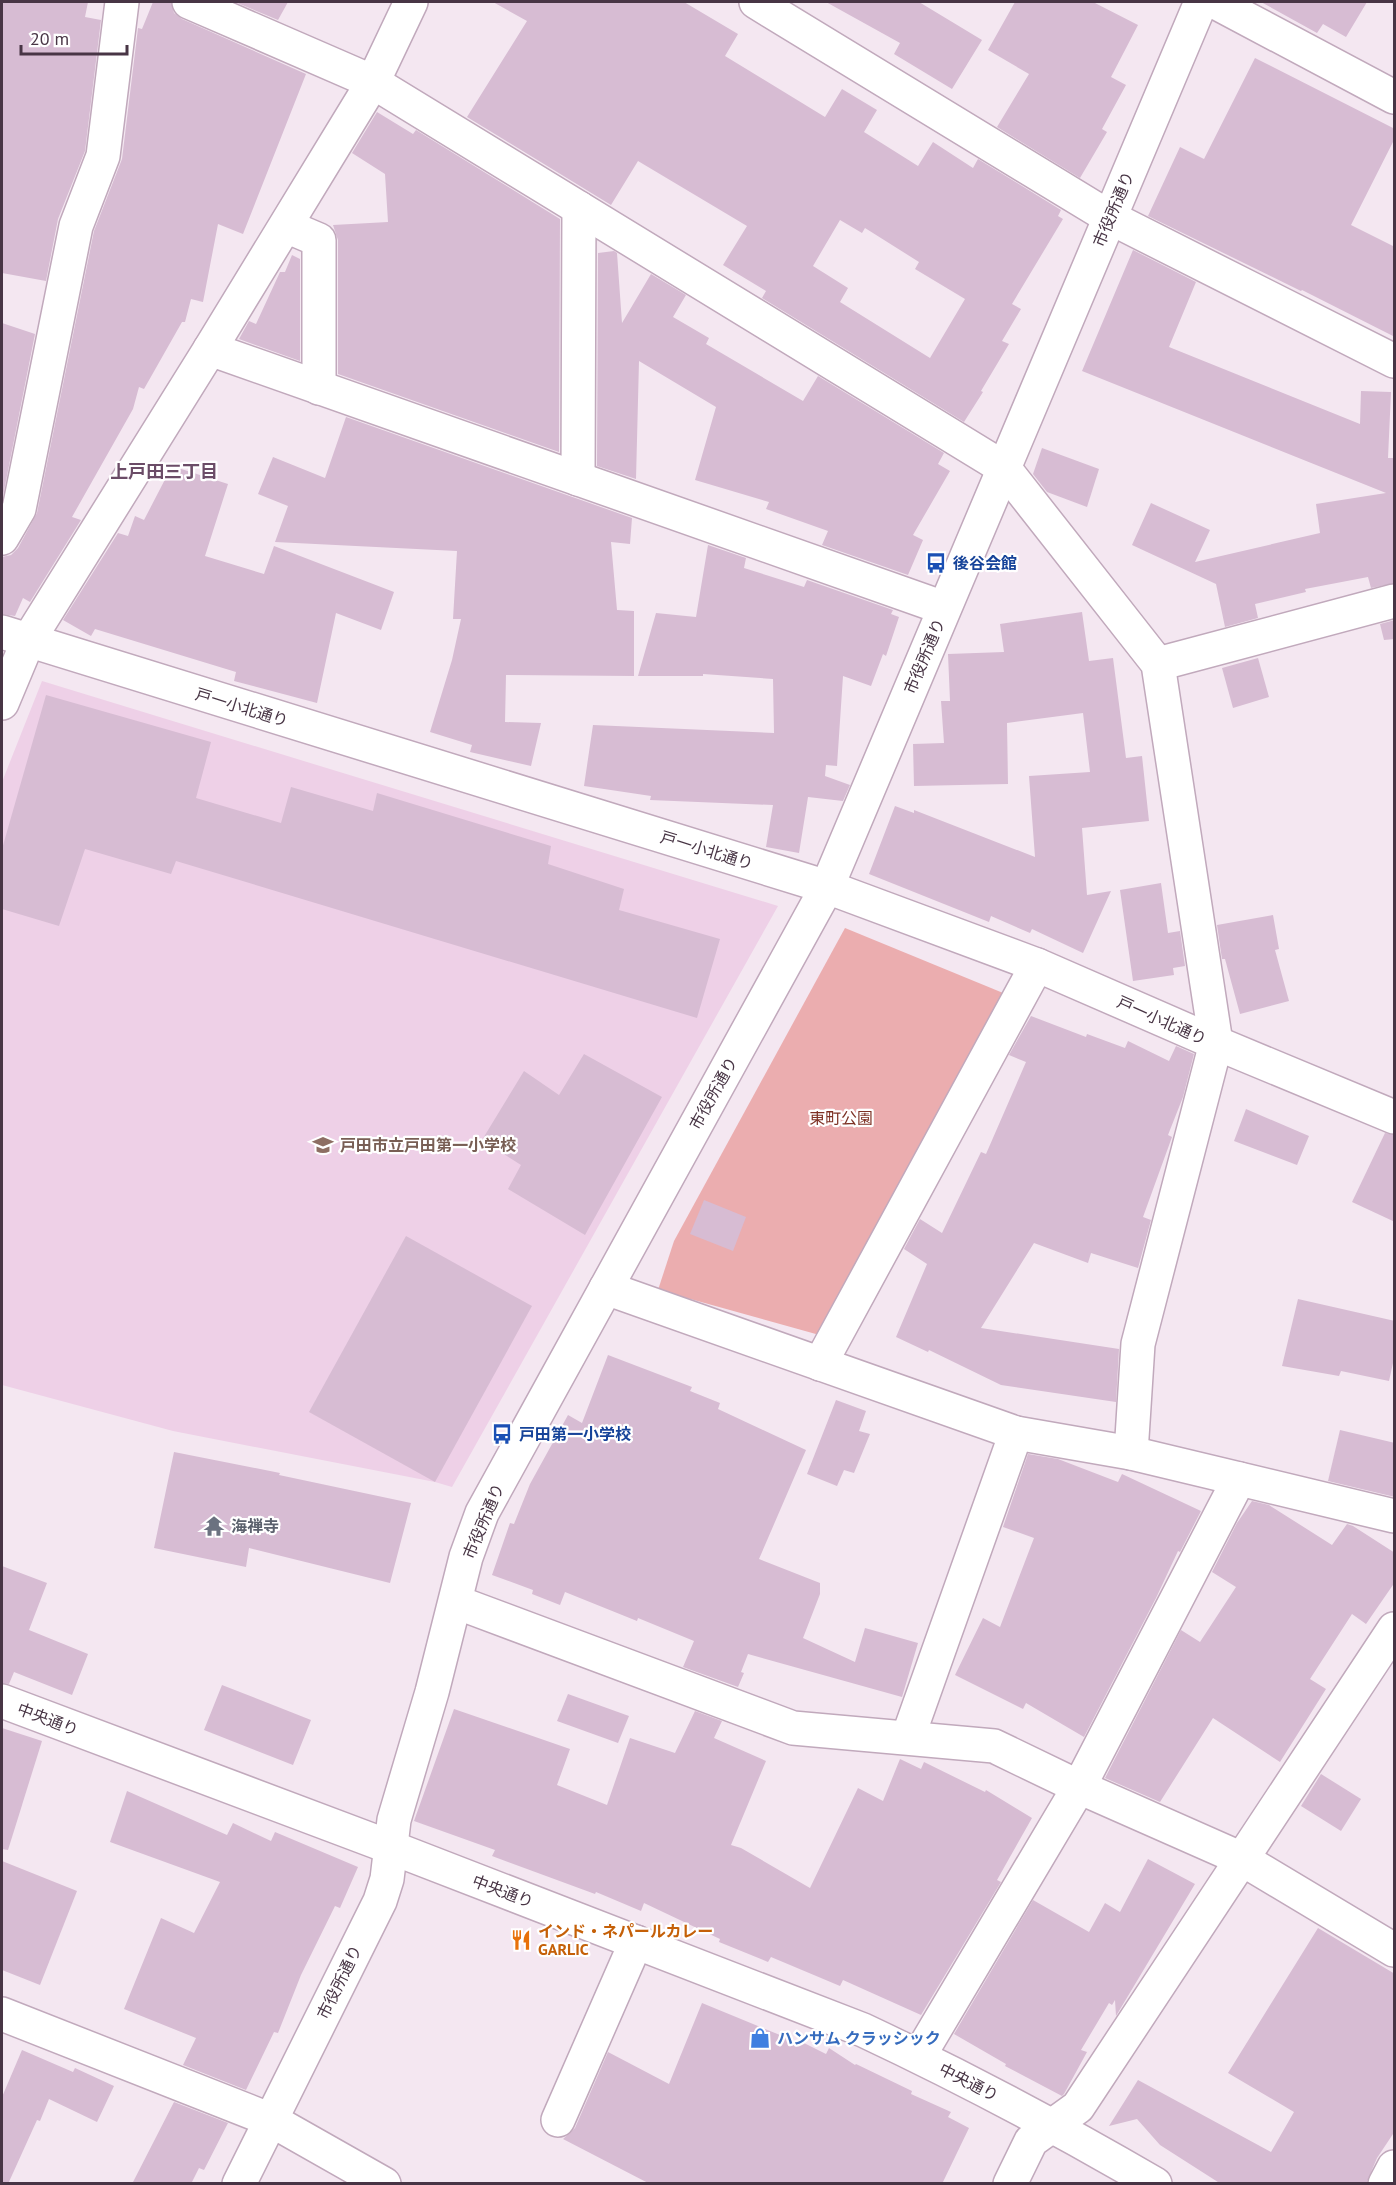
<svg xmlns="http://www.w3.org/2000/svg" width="1396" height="2185" font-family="'PT Sans','Noto Sans JP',sans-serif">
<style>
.education{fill:#eed0e7}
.green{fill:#ebadaf}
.building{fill:#d7bcd3;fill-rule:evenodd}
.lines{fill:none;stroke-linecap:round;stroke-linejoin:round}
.minor-casing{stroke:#c1a9bc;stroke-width:36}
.minor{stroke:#fff;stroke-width:33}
.labels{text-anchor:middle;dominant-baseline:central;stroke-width:4.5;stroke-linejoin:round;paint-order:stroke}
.street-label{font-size:16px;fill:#483545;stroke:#fff}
.transit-label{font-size:16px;font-weight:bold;fill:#164399;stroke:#fff;text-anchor:start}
.park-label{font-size:16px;fill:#7e3225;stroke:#fff}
.education-label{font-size:16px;font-weight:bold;fill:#785e54;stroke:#fff;text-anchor:start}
.worship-label{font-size:16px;font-weight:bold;fill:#5b616d;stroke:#fff;text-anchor:start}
.food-label{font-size:16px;font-weight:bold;fill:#c56008;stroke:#fff;text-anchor:start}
.shop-label{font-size:16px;font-weight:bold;fill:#366cbe;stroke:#fff;text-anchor:start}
.neighbourhood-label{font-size:18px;font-weight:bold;fill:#6b4c67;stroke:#fff}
</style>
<rect width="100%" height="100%" fill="#f4e7f1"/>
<path class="education" d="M42,681L778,906L452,1487L435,1482L173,1431L2,1385V782Z"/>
<path class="green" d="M845,928L1008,995L823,1336L658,1290L674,1241Z"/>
<g class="building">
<path d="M2,2H88L85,17L101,20L85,151L58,219L46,281L2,273Z"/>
<path d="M153,2H171L174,13L182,19L306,74L243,234L218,224L203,302L191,299L185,322H182L144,389L139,387L133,409L72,517L81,520L30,602L23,598L15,616L2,614V557L11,555L18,548L37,513L94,231L122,159L138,28L142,29Z"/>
<path d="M235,2H288L278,20Z"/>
<path d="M493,2H684L738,34L725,56L825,117L842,89L877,110L864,132L918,166L933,142L973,168L978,159L1061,210L1058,216L1063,219L1012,304L1021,309L1002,341L1009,344L981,391L983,392L964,422L762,298L766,291L723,265L747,226L638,161L611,205L467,117L527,21ZM840,220L862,233L865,228L919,262L915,269L965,299L930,358L840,302L848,288L813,266Z"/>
<path d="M826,2H919L982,40L952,89L894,54L900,43Z"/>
<path d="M1015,2H1093L1138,25L1111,77L1126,85L1102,129L1107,132L1080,178L997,127L1029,74L988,50Z"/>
<path d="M1261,2H1367L1346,37L1323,24L1317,33Z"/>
<path d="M1255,58L1395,129V138L1351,225L1395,247V337L1302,290L1301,291L1148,216L1180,147L1204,159Z"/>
<path d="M377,112L413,134L416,130L560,219L559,452L338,374V240L333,225L388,222L385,174L352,153Z"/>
<path d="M1133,250L1196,282L1169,347L1360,424L1361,391L1391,392L1388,458H1394L1395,583L1371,588L1368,577L1305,589L1306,592L1255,604L1258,618L1225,627L1216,584L1132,545L1151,503L1210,530L1195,562L1320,533L1316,504L1386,493L1082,371Z"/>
<path d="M614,251L617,253L622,323L651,274L686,295L673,317L709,338L706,344L803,401L818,376L944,453L938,464L950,471L913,535L923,540L908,575L822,545L828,531L766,509L769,502L695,480L716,407L639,361L636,479L597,466L598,253Z"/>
<path d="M292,255L300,259V361L239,339L249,321L256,324L280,272H285Z"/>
<path d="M2,323L35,334L2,501Z"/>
<path d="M346,417L632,518L630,544L611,542L617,610L634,611V676L506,675L505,722L541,723L531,766L470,752L472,745L430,732L452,660L461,619H453L457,551L275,542L288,506L258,494L273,457L325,478Z"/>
<path d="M1042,448L1099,469L1087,507L1047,492L1033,474Z"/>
<path d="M172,466L228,484L205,556L264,574L274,546L394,592L381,630L336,613L317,703L234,681L236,672L95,629L91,636L63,620L118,533L128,536L135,516L144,520Z"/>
<path d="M708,545L746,558L744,568L804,587L807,580L893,610L891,614L899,617L886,656L883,654L871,686L843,676L837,766L826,765L825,776L850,785L843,801L808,797L799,853L766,847L773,805L650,800L651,796L584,786L593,725L774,733L773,679L703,674V676H638L656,613L696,617Z"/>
<path d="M1082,612L1089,661L1113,658L1126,758L1142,756L1149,821L1082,828L1087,895L1111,891L1083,953L1032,929L1030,933L991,916L989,922L869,874L895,806L914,813V810L1035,857L1029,776L1090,772L1083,713L1007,723L1008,784L914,786L913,744L944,743L941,701H950L948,654L1004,652L1000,624Z"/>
<path d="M1395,620V639L1384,640L1380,624Z"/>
<path d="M1258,658L1269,697L1233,708L1222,668Z"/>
<path d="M46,695L211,742L196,798L281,823L291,787L373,811L377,793L551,846L548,864L624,889L619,910L720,939L697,1018L176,861L171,874L85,849L59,926L2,909V849Z"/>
<path d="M1161,883L1168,933L1180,931L1185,966L1173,968L1174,975L1133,981L1120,890Z"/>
<path d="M1273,915L1279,949L1275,950L1289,1001L1240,1014L1225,959H1222L1217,925Z"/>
<path d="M1031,1016L1086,1037L1087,1034L1125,1048L1128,1041L1169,1061L1176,1046L1194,1054L1183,1097L1168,1135L1172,1137L1143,1217L1151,1220L1138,1268L1091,1253L1088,1263L1034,1243L981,1328L1119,1349L1116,1402L1001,1385L929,1350L928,1352L896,1337L927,1264L904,1249L920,1219L942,1233L981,1152L986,1154L1026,1062L1009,1055Z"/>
<path d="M584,1054L662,1097L585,1235L508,1189L521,1165L482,1140L524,1071L559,1095Z"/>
<path d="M1246,1109L1309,1136L1297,1165L1234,1141Z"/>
<path d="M1385,1133L1395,1135V1222L1352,1202Z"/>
<path d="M704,1200L746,1217L733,1251L690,1234Z"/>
<path d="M406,1236L532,1306L435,1482L309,1412Z"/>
<path d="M1298,1299L1395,1321V1354L1389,1381L1341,1371L1339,1376L1282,1366Z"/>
<path d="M608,1355L692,1387L690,1391L720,1403L718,1409L806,1450L759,1559L820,1583V1594L803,1638L855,1662L865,1628L918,1643L902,1697L748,1654L741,1672L744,1673L738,1687L683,1667L694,1641L638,1618L637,1621L565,1592L560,1605L532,1594L533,1590L492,1575L510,1523L514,1524L530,1484L568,1415L582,1423Z"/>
<path d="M836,1400L866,1411L859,1431L870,1434L854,1473L844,1470L837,1486L807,1474Z"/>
<path d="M1340,1430L1395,1443V1497L1328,1481Z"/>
<path d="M174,1452L280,1473L279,1475L411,1503L390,1583L249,1548L246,1567L154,1548Z"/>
<path d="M1028,1454L1058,1459L1118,1482L1122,1474L1201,1511L1180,1552L1178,1551L1156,1598L1084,1737L1026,1703L1023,1709L955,1675L983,1618L1000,1627L1034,1538L1003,1527Z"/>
<path d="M1252,1501L1269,1505L1332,1545L1347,1524L1353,1526L1395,1553V1582L1366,1624L1352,1614L1310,1679L1326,1689L1280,1762L1213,1718L1160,1802L1105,1778L1181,1630L1200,1642L1236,1587L1212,1572L1237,1523Z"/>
<path d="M2,1566L47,1583L29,1630L88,1654L72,1695L14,1672L9,1684L2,1683Z"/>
<path d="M222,1685L311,1720L293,1765L204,1730Z"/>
<path d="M568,1694L629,1716L618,1743L557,1721Z"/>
<path d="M454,1709L570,1749L557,1785L607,1805L630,1738L675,1753L695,1711L722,1721L714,1738L766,1761L731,1845L741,1848L810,1888L858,1788L883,1801L900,1759L921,1769L924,1762L985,1792L986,1790L1032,1818L997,1880L1001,1882L921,2015L843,1980L840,1986L771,1957L768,1962L719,1942L720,1939L644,1903L641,1911L596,1892L595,1894L492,1856L495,1850L414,1821Z"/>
<path d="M2,1728L42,1741L8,1850L2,1849Z"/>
<path d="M1321,1774L1361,1799L1341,1831L1301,1806Z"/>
<path d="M127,1791L227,1835L233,1823L271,1841L275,1832L358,1867L340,1908L335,1906L301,1975L278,2033L274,2032L246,2090L183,2065L196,2038L124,2009L161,1918L194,1933L220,1882L110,1842Z"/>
<path d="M1148,1859L1195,1884L1116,2016L1115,2000L1112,2005L1109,2003L1081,2050L1087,2052L1064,2094L1062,2096L1005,2066L1006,2064L954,2034L1033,1900L1089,1932L1105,1903L1120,1912Z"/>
<path d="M2,1861L77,1891L40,1985L2,1970Z"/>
<path d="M1318,1928L1395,1974V2131L1377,2158L1366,2184H1221L1160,2145L1137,2119L1109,2126L1138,2080L1271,2152L1294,2112L1228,2073Z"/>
<path d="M702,2003L797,2042L798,2040L826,2054L829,2048L855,2065L856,2064L912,2091L911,2094L951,2112L948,2117L969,2128L942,2184H650L563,2139L575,2128L608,2052L669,2084Z"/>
<path d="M22,2050L73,2072L75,2068L114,2086L97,2122L49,2099L40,2121L37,2120L8,2184H2V2097Z"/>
<path d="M174,2102L228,2123L204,2170L199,2168L191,2184H132Z"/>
</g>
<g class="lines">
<g class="minor-casing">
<g id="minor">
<path d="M189,2L373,82L1004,468L1158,664L1216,1043L1138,1344L1131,1453"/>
<path d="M756,2L1109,217L1394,361"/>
<path d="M1215,2L1394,97"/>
<path d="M286,226L319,240V388"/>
<path d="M210,349L944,608"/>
<path d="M578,479L579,208"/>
<path d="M2,538L19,509L76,226L103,156L122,2"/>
<path d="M2,632L827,887L1037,965L1216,1043L1394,1117"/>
<path d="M1158,664L1394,601"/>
<path d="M2,703L28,641L210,349L373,82L411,2"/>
<path d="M606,1288L1016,1433L1131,1453L1394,1516"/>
<path d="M820,1364L1037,965"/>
<path d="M456,1602L793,1728L994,1746L1079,1787L1242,1859L1394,1950"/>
<path d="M2,1701L390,1847L863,2030C963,2077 1059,2128 1155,2184"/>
<path d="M908,1737L1016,1433"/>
<path d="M2,2014L271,2120L384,2184"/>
<path d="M919,2056L1079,1787L1239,1479"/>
<path d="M558,2120L636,1942"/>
<path d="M239,2184L380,1901L387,1879L394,1820L432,1692L466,1557L482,1513L827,887L1201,2"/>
<path d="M1010,2184L1031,2141L1078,2107L1394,1629"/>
<path d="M1385,2184L1394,2167"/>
</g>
</g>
<use href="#minor" class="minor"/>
</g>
<defs>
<g id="bus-bare" transform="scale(1.62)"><path d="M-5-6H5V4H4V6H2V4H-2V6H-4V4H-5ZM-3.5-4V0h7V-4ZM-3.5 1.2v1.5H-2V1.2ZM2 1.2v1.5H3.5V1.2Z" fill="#1a4fb4" stroke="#fff" stroke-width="2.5" paint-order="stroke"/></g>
<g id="school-bare" transform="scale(1.62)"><path d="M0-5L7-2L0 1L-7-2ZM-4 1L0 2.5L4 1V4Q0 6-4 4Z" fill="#8d6e63" stroke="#fff" stroke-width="2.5" paint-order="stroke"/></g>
<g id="temple-bare" transform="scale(1.62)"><path d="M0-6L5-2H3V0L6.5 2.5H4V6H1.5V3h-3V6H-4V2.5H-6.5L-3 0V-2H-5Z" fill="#6b7280" stroke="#fff" stroke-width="2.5" paint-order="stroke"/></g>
<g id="restaurant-bare" transform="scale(1.62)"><path d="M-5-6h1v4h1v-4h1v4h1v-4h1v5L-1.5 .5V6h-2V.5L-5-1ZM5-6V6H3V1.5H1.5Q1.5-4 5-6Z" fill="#e8710a" stroke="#fff" stroke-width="2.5" paint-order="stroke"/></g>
<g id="shop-bare" transform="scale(1.62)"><path d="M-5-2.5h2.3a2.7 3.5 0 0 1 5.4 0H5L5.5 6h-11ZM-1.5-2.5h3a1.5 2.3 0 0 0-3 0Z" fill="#3f7fe0" stroke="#fff" stroke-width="2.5" paint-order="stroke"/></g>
</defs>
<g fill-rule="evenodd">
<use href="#bus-bare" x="936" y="563"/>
<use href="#school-bare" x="323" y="1145"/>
<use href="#bus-bare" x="502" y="1434"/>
<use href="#temple-bare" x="214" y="1526"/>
<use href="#restaurant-bare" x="521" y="1940"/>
<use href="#shop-bare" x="760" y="2038"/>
</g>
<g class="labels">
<g class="street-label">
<text transform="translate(1113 209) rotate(-67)">市役所通り</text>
<text transform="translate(924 656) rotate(-67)">市役所通り</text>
<text transform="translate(242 707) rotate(17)">戸一小北通り</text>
<text transform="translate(707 850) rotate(17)">戸一小北通り</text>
<text transform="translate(1162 1020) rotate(24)">戸一小北通り</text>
<text transform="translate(713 1093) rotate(-61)">市役所通り</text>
<text transform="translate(483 1521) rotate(-67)">市役所通り</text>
<text transform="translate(48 1719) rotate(21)">中央通り</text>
<text transform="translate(503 1891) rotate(21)">中央通り</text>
<text transform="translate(339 1982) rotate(-64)">市役所通り</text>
<text transform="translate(969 2082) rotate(27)">中央通り</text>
</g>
<g class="transit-label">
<text x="953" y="563">後谷会館</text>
<text x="519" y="1434">戸田第一小学校</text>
</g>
<g class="park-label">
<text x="841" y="1118">東町公園</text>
</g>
<g class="education-label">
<text x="340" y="1145">戸田市立戸田第一小学校</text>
</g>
<g class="worship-label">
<text x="231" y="1526">海禅寺</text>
</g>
<g class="food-label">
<text x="538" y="1931">インド・ネパールカレー<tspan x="538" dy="18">GARLIC</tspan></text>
</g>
<g class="shop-label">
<text x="777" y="2038">ハンサム クラッシック</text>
</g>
<g class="neighbourhood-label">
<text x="164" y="471">上戸田三丁目</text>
</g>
</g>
<rect width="1396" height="2185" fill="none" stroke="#483545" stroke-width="6"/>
<path d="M21 45v9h106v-9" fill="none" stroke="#483545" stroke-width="3"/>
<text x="30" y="45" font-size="18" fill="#483545" stroke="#ffffff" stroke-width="4.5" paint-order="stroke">20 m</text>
</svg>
